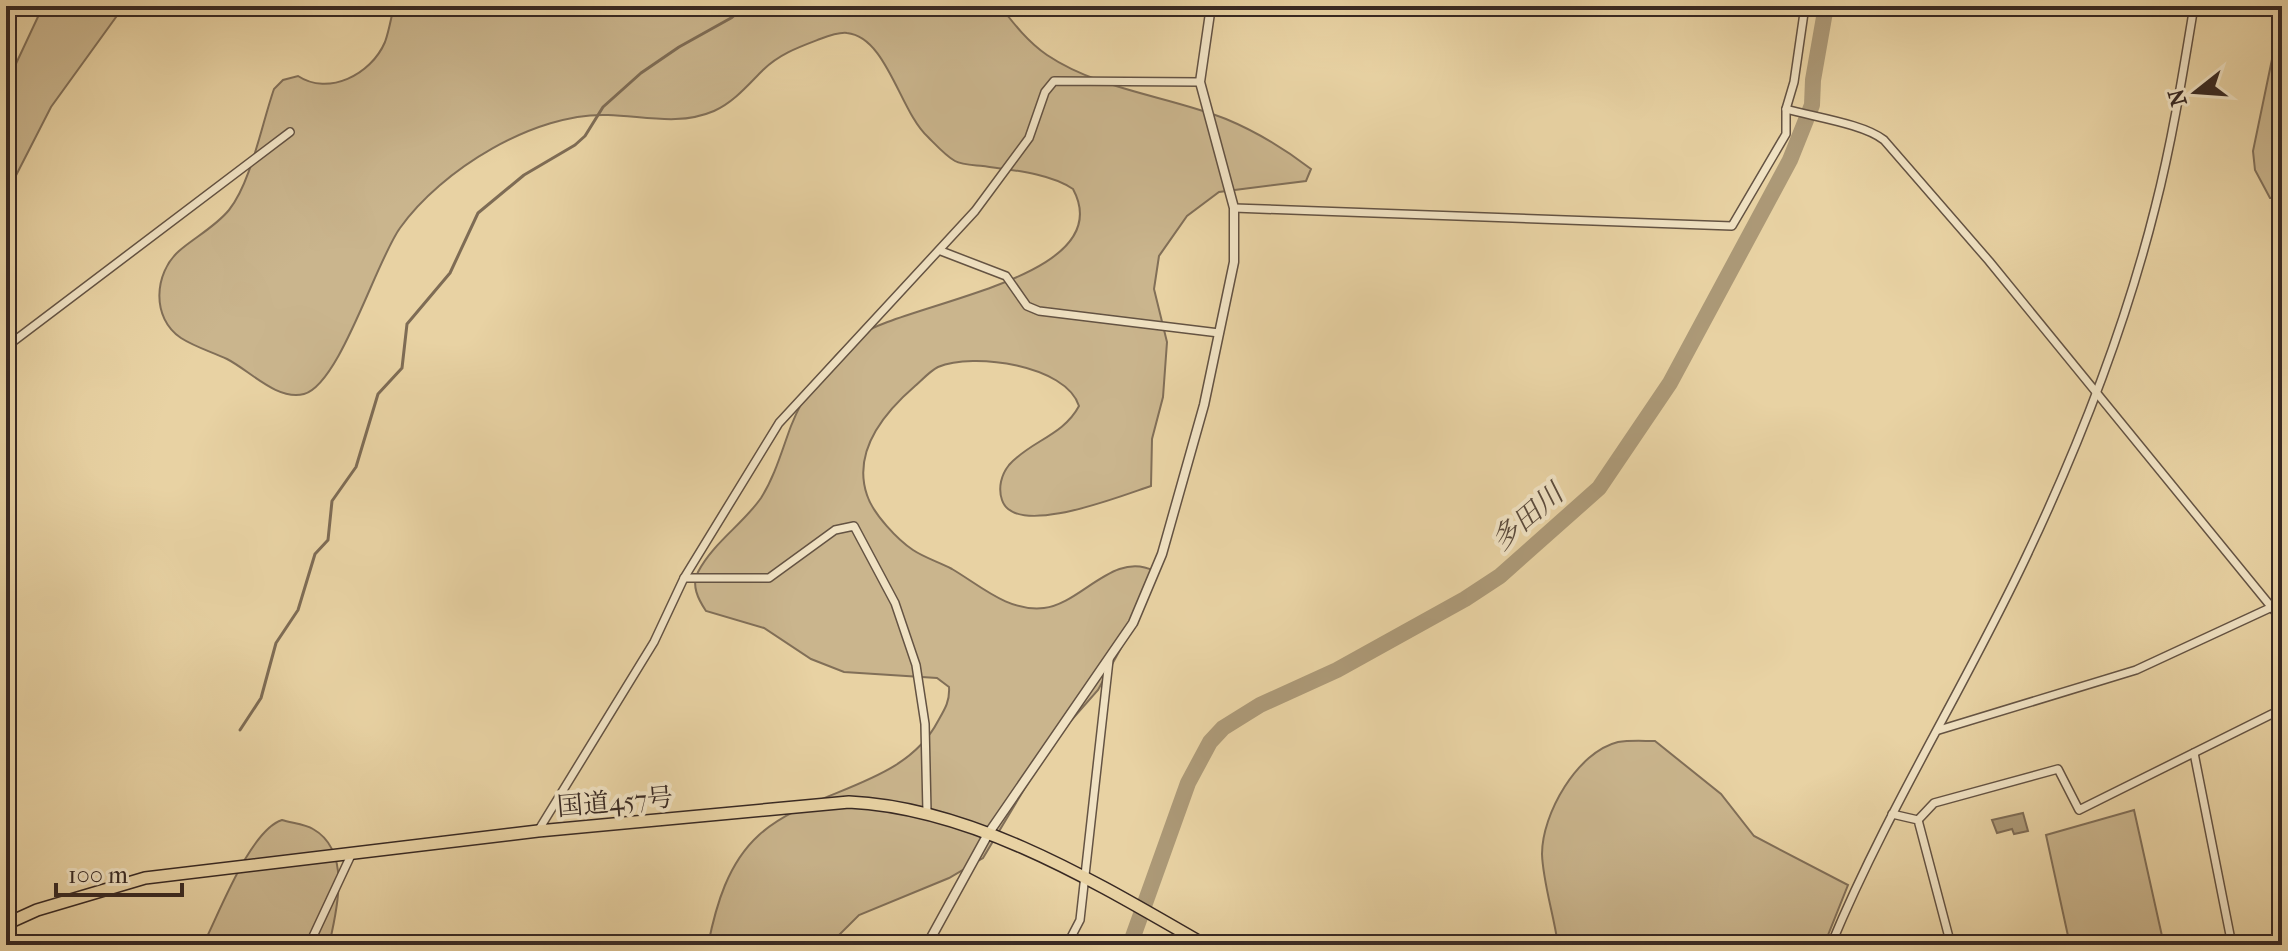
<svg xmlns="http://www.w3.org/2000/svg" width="2288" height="951" font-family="'IM FELL French Canon','Noto Serif JP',serif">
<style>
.green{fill:#cab58d;stroke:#816f58;stroke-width:2}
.water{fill:#ac9977;stroke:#7e6c55;stroke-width:2}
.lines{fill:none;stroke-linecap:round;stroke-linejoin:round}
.stream{stroke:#7e6c55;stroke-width:3}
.river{stroke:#ac9977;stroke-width:16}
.minor-casing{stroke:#645343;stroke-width:10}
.tertiary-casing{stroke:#645343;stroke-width:11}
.trunk-casing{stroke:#382923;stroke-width:14}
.minor{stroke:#f0e2c3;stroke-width:7}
.tertiary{stroke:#f0e2c3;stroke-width:8}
.trunk{stroke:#e8d2a3;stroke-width:11}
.labels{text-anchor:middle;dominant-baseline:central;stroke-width:8;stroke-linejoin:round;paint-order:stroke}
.street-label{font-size:26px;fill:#382923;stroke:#f0e2c3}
.water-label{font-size:28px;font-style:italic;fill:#5b4b3c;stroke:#f0e2c3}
</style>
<rect width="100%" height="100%" fill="#e8d2a3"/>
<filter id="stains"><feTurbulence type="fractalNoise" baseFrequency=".0025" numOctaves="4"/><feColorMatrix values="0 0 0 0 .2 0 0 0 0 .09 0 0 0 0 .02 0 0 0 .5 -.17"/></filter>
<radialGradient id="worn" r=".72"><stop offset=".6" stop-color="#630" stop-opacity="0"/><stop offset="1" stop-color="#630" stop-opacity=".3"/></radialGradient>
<g class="green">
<path d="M43,6H124L51,107L6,195V85Z"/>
<path d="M394,6H1000C1014,24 1028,42 1047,55C1099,90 1168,96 1226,119C1255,131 1286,150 1311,169L1306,181L1219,192L1187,216L1159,256L1154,289L1167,342L1163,397L1152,439L1151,486C1123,495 1015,539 1002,500C998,488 1001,475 1009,465C1030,441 1063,436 1079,406C1066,365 973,352 938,367C930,371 922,380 915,386C885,412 852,451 867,495C873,514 898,540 913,550C925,558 939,562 952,569C981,586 1008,612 1044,608C1081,604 1114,550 1154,571L1144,606L1098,690L1053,741L983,858L949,878L859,915L829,945H708C716,905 728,863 759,835C811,788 903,788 938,721C945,709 950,701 949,687L937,678L844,672L811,659L764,628L706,611C698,599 691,585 698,572C713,543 743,524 761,498C775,476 782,450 791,426C803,395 828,359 855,338C902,302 1122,280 1073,189C1050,173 1011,170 983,166C975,165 962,165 955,161C946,156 936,145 928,137C900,112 887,37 847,33C839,32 828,36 820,39C799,47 779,54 763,70C748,85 734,102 714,111C679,126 644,116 608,115C535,112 441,170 400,228C376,261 340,384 304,394C277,401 249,370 227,359C212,352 195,347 181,338C151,318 154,273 179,251C195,237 215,227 229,210C251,183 262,123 274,89L283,80L298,76C328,96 371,75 385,42C389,31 391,18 394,6Z"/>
<path d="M1191,6H1255L1223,13Z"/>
<path d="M2282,11V198H2270L2255,170L2253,151Z"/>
<path d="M1655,741L1721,794L1754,836L1848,885L1824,945H1558C1554,915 1543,883 1542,854C1542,814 1577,752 1618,742C1630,740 1643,741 1655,741Z"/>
<path d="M2134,810L2164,945H2070L2046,835Z"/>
<path d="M282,820C291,823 305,824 313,829C352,851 337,910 329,945H203C219,914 250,830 282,820Z"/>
</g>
<path class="water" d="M2023,813L2028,831L2014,834L2012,829L1997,833L1992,820Z"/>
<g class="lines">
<path class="stream" d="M240,730L261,698L276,643L298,610L315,554L328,540L332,501L356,467L378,394L402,368L407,324L450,273L478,213L524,175L575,145L585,136L603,107L641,73L679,47L731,18L745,6"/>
<path class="river" d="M1130,945L1188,783L1210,742L1223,728L1260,705L1337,670L1465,599L1500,576L1599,488L1670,383L1790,160L1812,105L1813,80L1826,6"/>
<g class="minor-casing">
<g id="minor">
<path d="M1786,109C1814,117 1864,124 1884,140L1989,261L2282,620"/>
<path d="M1234,208L1732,226L1786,134V109L1794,82L1805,6"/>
<path d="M941,251L1006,276L1027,306L1039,311L1219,333"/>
<path d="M6,347L290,132"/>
<path d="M684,578H769L835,530L854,526L895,603L916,665L925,724L927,812"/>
<path d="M1939,730L2136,670L2272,607"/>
<path d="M2194,753L2232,945"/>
<path d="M1892,814L1918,820L1951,945"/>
<path d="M1918,820L1934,803L2058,769L2079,810L2282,709"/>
<path d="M538,831L654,642L684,578L779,423L975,211L1029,138L1045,92L1054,81L1200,82"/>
<path d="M309,945L352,853"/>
<path d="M1067,945L1080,920L1109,660"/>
<path d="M1831,945C1887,810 1965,687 2027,555C2080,443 2125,328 2155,208C2172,142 2183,73 2194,6"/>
</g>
</g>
<g class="tertiary-casing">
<path id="tertiary" d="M927,945L988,834L1133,623L1162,554L1204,405L1234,262V208L1200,82L1211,6"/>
</g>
<g class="trunk-casing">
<path id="trunk" d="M6,924L37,910L145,878L538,831L849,802C975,808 1097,883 1205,945"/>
</g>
<use href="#minor" class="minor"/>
<use href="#tertiary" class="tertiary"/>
<use href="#trunk" class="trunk"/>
</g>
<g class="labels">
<g class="street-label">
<text transform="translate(615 802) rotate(-5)">国道457号</text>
</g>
<g class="water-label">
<text transform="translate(1527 517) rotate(-41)">多田川</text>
</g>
</g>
<rect width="2288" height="951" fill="none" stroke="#e8d2a3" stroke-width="32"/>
<rect x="8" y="8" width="2272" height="935" fill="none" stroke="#382923" stroke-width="4"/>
<rect x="16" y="16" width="2256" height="919" fill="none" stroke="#382923" stroke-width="2"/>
<g transform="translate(2196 92) rotate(253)" stroke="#f0e2c3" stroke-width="6" paint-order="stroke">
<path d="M0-6L14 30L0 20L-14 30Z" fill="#382923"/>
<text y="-12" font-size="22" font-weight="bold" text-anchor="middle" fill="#382923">N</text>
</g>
<path d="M56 883v12h126v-12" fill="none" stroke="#382923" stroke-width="4"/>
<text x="68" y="883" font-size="24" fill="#382923" stroke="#f0e2c3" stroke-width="6" paint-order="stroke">100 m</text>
<rect width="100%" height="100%" filter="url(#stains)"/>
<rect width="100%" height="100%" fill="url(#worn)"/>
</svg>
